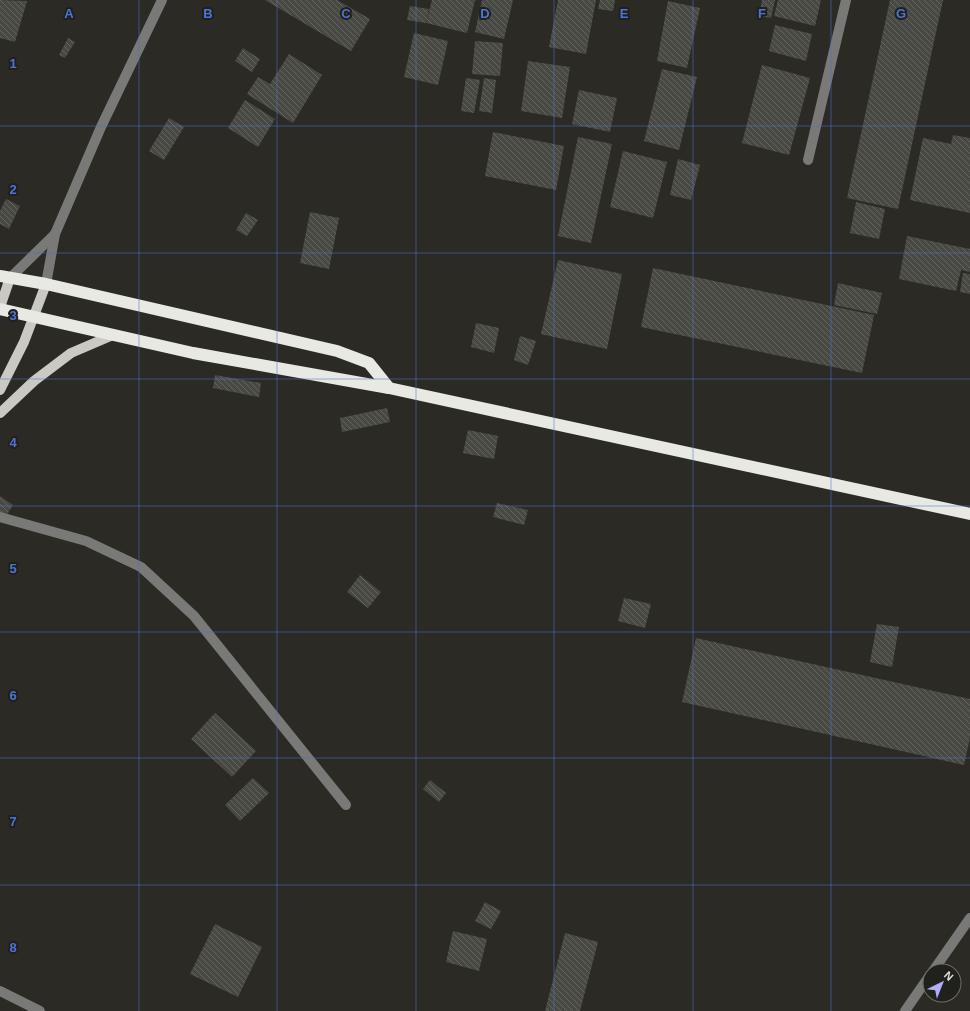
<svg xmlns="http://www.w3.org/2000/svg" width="970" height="1011" font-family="Arial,sans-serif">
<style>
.building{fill:url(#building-back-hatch)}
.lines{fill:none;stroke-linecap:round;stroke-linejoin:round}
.minor{stroke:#797977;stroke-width:10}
.major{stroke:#cac9c4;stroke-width:10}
.highway{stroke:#e9e9e3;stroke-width:12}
.grid{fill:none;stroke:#4e72d9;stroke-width:1;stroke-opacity:0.55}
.grid-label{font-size:13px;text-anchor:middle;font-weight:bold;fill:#4e72d9;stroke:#21211c;stroke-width:4;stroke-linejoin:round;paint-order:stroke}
</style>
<defs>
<pattern id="building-back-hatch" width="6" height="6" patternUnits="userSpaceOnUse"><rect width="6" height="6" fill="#494944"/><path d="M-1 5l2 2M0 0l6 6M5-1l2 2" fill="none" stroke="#63635f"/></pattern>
</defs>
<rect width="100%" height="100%" fill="#2b2a25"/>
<g class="building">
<path d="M0,0L27,1L15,42L0,38Z"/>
<path d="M265,0H337L370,19L351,51Z"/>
<path d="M432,0H475L467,33L426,23Z"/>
<path d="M482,0H513L504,39L475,32Z"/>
<path d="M558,0H596L586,54L549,47Z"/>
<path d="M600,0H615L613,11L598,9Z"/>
<path d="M762,0H775L771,18L759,16Z"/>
<path d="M778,0H821L815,26L774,16Z"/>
<path d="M890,0H943L898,209L847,198Z"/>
<path d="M668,1L700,8L687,68L657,61Z"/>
<path d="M410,6L429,9L426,23L407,20Z"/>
<path d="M775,25L812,34L806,61L769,51Z"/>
<path d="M414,33L448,41L438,85L404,77Z"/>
<path d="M68,38L75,42L65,58L59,55Z"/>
<path d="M475,41L503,43L500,76L472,74Z"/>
<path d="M243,48L260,59L252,72L235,61Z"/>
<path d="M289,54L322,75L293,123L247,94L258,77L270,84Z"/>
<path d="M528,61L570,67L562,118L521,111Z"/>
<path d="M762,65L810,78L789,155L742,143Z"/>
<path d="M662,69L697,77L679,150L644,141Z"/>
<path d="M466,78L480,80L474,113L461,111Z"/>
<path d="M484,78L496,80L492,113L479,111Z"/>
<path d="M579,90L617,98L610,132L572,124Z"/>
<path d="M245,100L275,119L258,147L228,128Z"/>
<path d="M169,118L184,127L164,160L149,151Z"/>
<path d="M493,132L564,146L556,190L485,176Z"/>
<path d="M953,135L970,138V213L910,200L923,138L951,144Z"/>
<path d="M578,137L612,144L591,243L558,236Z"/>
<path d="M623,151L667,162L653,218L610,207Z"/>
<path d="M678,159L700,165L691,200L670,195Z"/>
<path d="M6,199L20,206L9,229L0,224V211Z"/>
<path d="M856,202L885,209L879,239L850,233Z"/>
<path d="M310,212L339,218L329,269L300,263Z"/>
<path d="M246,213L258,220L247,236L236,230Z"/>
<path d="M907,236L970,249V272L961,270L956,291L899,279Z"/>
<path d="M558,260L622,274L607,349L541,334Z"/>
<path d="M653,268L874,315L862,373L641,327Z"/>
<path d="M963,273L970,274V294L960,292Z"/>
<path d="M838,283L882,293L877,314L834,305Z"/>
<path d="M476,323L499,328L494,353L471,347Z"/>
<path d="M520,336L536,341L528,365L514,360Z"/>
<path d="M215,375L261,383L259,397L213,388Z"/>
<path d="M387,408L390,422L342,432L340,418Z"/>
<path d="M468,430L498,436L494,459L463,453Z"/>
<path d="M0,496L13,505L5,518L0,515Z"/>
<path d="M497,503L528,510L524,525L493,517Z"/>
<path d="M360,575L381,592L368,608L347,592Z"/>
<path d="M624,598L651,604L645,628L618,621Z"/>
<path d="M877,624L899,627L892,667L870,662Z"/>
<path d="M696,638L970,699V738L964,765L682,702Z"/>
<path d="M215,713L256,751L232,777L191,739Z"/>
<path d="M253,778L269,793L240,821L225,805Z"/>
<path d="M430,780L446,793L439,802L423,789Z"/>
<path d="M485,902L501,911L491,929L475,921Z"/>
<path d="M215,924L262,947L238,997L190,974Z"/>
<path d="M453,931L487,939L479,971L446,962Z"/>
<path d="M565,933L598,942L580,1011H545Z"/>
</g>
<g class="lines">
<g class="minor">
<path d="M808,160L846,0"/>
<path d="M10,278L55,234"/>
<path d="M46,284L55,234L101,127L162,0"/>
<path d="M0,517L86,541L141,567L194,616L346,805"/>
<path d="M933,971L970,918"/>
<path d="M0,991L40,1011"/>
<path d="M905,1011L930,975"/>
</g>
<g class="major">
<path d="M0,307L10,278"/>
<path d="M0,390L24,342L46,284"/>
<path d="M0,413L34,381L71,353L113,335"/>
</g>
<g class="highway">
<path d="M0,276L46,284L337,351L369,363L389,388"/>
<path d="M0,309L193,353L389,388L970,514"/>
</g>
</g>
<path class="grid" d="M139,0V1011M277,0V1011M416,0V1011M554,0V1011M693,0V1011M831,0V1011M0,126H970M0,253H970M0,379H970M0,506H970M0,632H970M0,758H970M0,885H970"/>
<g class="grid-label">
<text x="69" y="18">A</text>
<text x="208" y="18">B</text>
<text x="346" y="18">C</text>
<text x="485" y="18">D</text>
<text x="624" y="18">E</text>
<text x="762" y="18">F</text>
<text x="901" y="18">G</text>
<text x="13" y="68">1</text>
<text x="13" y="194">2</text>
<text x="13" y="320">3</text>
<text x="13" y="447">4</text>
<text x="13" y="573">5</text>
<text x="13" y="700">6</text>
<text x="13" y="826">7</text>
<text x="13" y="952">8</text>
</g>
<g transform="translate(942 983) rotate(43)"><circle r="19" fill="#21211c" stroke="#6e6d69"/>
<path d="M0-3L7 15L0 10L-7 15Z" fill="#b0aefa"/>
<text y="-6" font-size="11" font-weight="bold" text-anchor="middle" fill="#e1e0dd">N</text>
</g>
</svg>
